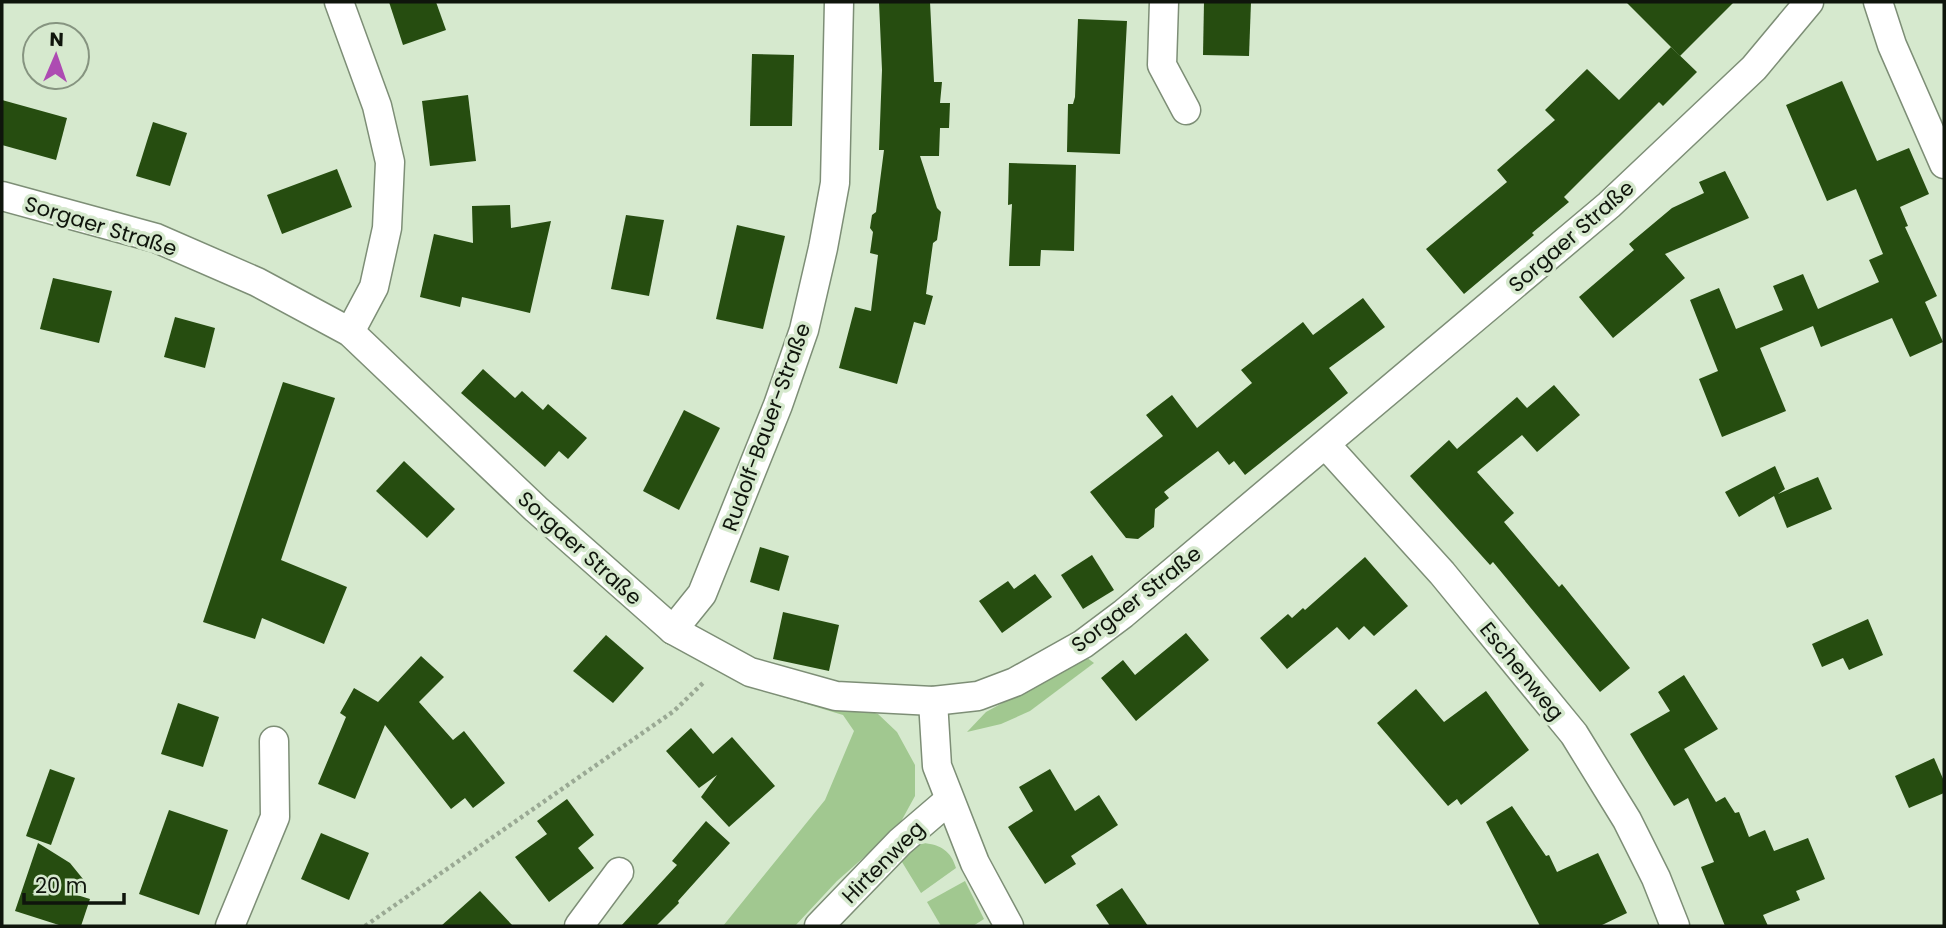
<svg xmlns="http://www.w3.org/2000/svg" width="1946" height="928" font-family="Poppins,sans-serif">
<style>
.green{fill:#a1c890}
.building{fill:#264d10}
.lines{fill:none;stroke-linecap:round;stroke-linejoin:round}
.street-casing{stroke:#7d8e76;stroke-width:31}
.path{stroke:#9aa994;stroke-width:4.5;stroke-dasharray:3.5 3.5;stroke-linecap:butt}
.street{stroke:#fff;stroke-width:28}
.labels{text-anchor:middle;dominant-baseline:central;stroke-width:7;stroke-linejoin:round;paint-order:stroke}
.street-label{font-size:21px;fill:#0f150c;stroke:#d6e9ce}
</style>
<rect width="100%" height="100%" fill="#d6e9ce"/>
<g class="green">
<path d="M1086,657L1094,663L1030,711L1001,724L967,732L986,712Z"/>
<path d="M769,689L861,708L878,714L897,732L915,765V796L898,827L837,881L795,926H723L825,800L854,731L843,715L763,691Z"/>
<path d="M924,843C941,845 951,851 956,868L921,893L902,862L838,926H834L913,846Z"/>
<path d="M965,881L984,919L973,926H941L927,902Z"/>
</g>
<g class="building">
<path d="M389,2H436L446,30L403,45Z"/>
<path d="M879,2H930L934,82H942L940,103H950L949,128H940L939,156H920L937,208L941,212L937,240L933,243L926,294L933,296L925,325L914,322L897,384L839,368L855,307L871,311L878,255L870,253L873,232L870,228L872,215L876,212L884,150H879L882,70Z"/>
<path d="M1204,2H1251L1249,56L1203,55Z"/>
<path d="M1626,2H1734L1680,56Z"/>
<path d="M1078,19L1127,21L1120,154L1067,152L1068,104H1073L1075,97Z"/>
<path d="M1671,47L1697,72L1663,106L1659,102L1564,197L1569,202L1532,233L1534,235L1464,294L1426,249L1507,182L1497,170L1555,120L1545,110L1587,69L1619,100Z"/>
<path d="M752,54L794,55L792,126H750Z"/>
<path d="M1842,81L1877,161L1909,148L1929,194L1900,207L1908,226L1905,227L1937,296L1925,302L1943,342L1910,357L1892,318L1821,347L1813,326L1760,348L1786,411L1722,437L1699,379L1718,371L1690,300L1719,288L1736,329L1783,310L1773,286L1803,274L1818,309L1879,282L1869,260L1883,254L1856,189L1827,201L1786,105Z"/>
<path d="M468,95L476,161L430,166L422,101Z"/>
<path d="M2,100L67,118L56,160L2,145Z"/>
<path d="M153,122L187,133L170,186L136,176Z"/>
<path d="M1009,163L1076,165L1074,251L1041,250L1040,266H1009L1012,204L1008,205Z"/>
<path d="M337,169L352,207L282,234L267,195Z"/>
<path d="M1725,171L1749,218L1665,254L1685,278L1613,338L1579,297L1634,250L1629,244L1672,208L1704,193L1699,182Z"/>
<path d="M510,205L511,228L551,221L530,313L462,297L460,307L420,297L434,234L473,243L472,206Z"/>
<path d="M626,215L664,220L649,296L611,289Z"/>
<path d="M737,225L785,236L763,329L716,319Z"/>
<path d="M53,278L112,291L99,343L40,329Z"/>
<path d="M1363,298L1385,327L1329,368L1348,393L1245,475L1234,461L1229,465L1218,451L1164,492L1169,498L1155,509L1154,527L1138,539L1126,538L1090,492L1163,436L1146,415L1172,395L1197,428L1252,383L1241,370L1303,322L1313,335Z"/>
<path d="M175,317L215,328L205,368L164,357Z"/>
<path d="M483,369L515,398L522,391L543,410L548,404L587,438L568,459L559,451L545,467L461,393Z"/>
<path d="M283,382L335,398L281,560L347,587L324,644L262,618L255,639L203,622Z"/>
<path d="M1554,385L1580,415L1537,452L1522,435L1477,472L1514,513L1504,522L1559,587L1562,584L1630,668L1600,692L1493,562L1490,565L1410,476L1449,440L1457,449L1517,397L1527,408Z"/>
<path d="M684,410L720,428L679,510L643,491Z"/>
<path d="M404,461L455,509L427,538L376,491Z"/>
<path d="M1775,466L1785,489L1778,494L1818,477L1832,509L1787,528L1774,496L1739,517L1725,492Z"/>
<path d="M760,547L789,556L779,591L750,582Z"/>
<path d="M1092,555L1114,590L1083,609L1061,575Z"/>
<path d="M1365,557L1408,606L1374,636L1364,626L1349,640L1337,627L1287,669L1260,638L1288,614L1292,618L1303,608L1305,610Z"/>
<path d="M1035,574L1052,597L1002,633L979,601L1008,581L1014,589Z"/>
<path d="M783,612L839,625L829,671L773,659Z"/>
<path d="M1868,619L1883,655L1849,670L1843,658L1822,667L1812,644Z"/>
<path d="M1186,633L1209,660L1136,721L1101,678L1123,660L1135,675Z"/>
<path d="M606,635L644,668L613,703L573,671Z"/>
<path d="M421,656L444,677L419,702L453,740L464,731L505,783L473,808L465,798L451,809L385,725L355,799L318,784L346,717L340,713L354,688L378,702Z"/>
<path d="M1684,675L1718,729L1684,749L1716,802L1725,797L1735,813L1739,812L1749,837L1765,830L1774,851L1808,838L1825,879L1796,891L1800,900L1763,915L1768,926H1725L1701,867L1714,862L1688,798L1674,806L1630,734L1670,711L1658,692Z"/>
<path d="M1416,689L1444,722L1486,691L1529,750L1461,805L1457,799L1448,806L1377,723Z"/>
<path d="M178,703L219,717L203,767L161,754Z"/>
<path d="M691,728L713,754L732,737L775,786L729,827L701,797L717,775L699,788L666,751Z"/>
<path d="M1934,758L1944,781V793L1909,808L1895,776Z"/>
<path d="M50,769L75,778L51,845L26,836Z"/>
<path d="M1050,769L1075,811L1099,795L1118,825L1071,856L1076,864L1045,884L1008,827L1033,811L1019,787Z"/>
<path d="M567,799L594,835L578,848L594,868L549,902L515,857L547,834L537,821Z"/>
<path d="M1512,806L1546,856L1549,855L1557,872L1598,853L1627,913L1600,926H1540L1486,822Z"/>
<path d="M169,810L228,830L199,915L139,894Z"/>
<path d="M706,821L730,843L678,901L679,903L656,926H621L677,865L672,861Z"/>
<path d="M321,833L369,853L349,900L301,879Z"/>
<path d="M38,843L70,863L83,879L77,895L90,899L81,926H62L15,911Z"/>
<path d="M1122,888L1148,926H1110L1096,905Z"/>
<path d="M480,891L513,926H441Z"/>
</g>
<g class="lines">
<g class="street-casing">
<g id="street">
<path d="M339,2L377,106L390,162L387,228L374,287L350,332"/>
<path d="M1164,2L1162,65L1186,110"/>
<path d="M1878,2L1892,45L1944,164"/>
<path d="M2,196L156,238L257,282L350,332L536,509L673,630L750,672L836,696L933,701L978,696L1015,682L1083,644L1123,614L1609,205L1754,68L1809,2"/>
<path d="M1326,445L1442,573L1574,734L1627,820L1656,878L1675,926"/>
<path d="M673,630L702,594L778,405L804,330L823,248L835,183L839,2"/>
<path d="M933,701L937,766L975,863L1009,926"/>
<path d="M230,926L275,817L274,741"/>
<path d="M579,926L619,872"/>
<path d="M819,926L900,842L949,800"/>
</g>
</g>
<path class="path" d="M365,926L674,711L705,681"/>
<use href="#street" class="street"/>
</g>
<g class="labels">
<g class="street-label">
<text transform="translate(101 226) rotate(17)">Sorgaer Straße</text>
<text transform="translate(1571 236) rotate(-41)">Sorgaer Straße</text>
<text transform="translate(766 427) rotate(-70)">Rudolf-Bauer-Straße</text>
<text transform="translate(580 548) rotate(42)">Sorgaer Straße</text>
<text transform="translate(1136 599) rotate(-38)">Sorgaer Straße</text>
<text transform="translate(1522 671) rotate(51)">Eschenweg</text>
<text transform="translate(883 862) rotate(-45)">Hirtenweg</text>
</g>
</g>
<rect width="1946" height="928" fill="none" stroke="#0f150c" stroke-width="7"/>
<g transform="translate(56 56) rotate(2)"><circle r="33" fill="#d6e9ce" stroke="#869480" stroke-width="2"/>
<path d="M0-5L12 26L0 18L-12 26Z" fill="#ad4bb2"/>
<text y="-10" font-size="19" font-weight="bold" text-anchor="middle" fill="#0f150c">N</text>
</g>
<path d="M24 893v10h100v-10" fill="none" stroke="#0f150c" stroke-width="3.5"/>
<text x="35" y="893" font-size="21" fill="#0f150c" stroke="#d6e9ce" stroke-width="5" paint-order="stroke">20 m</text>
</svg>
